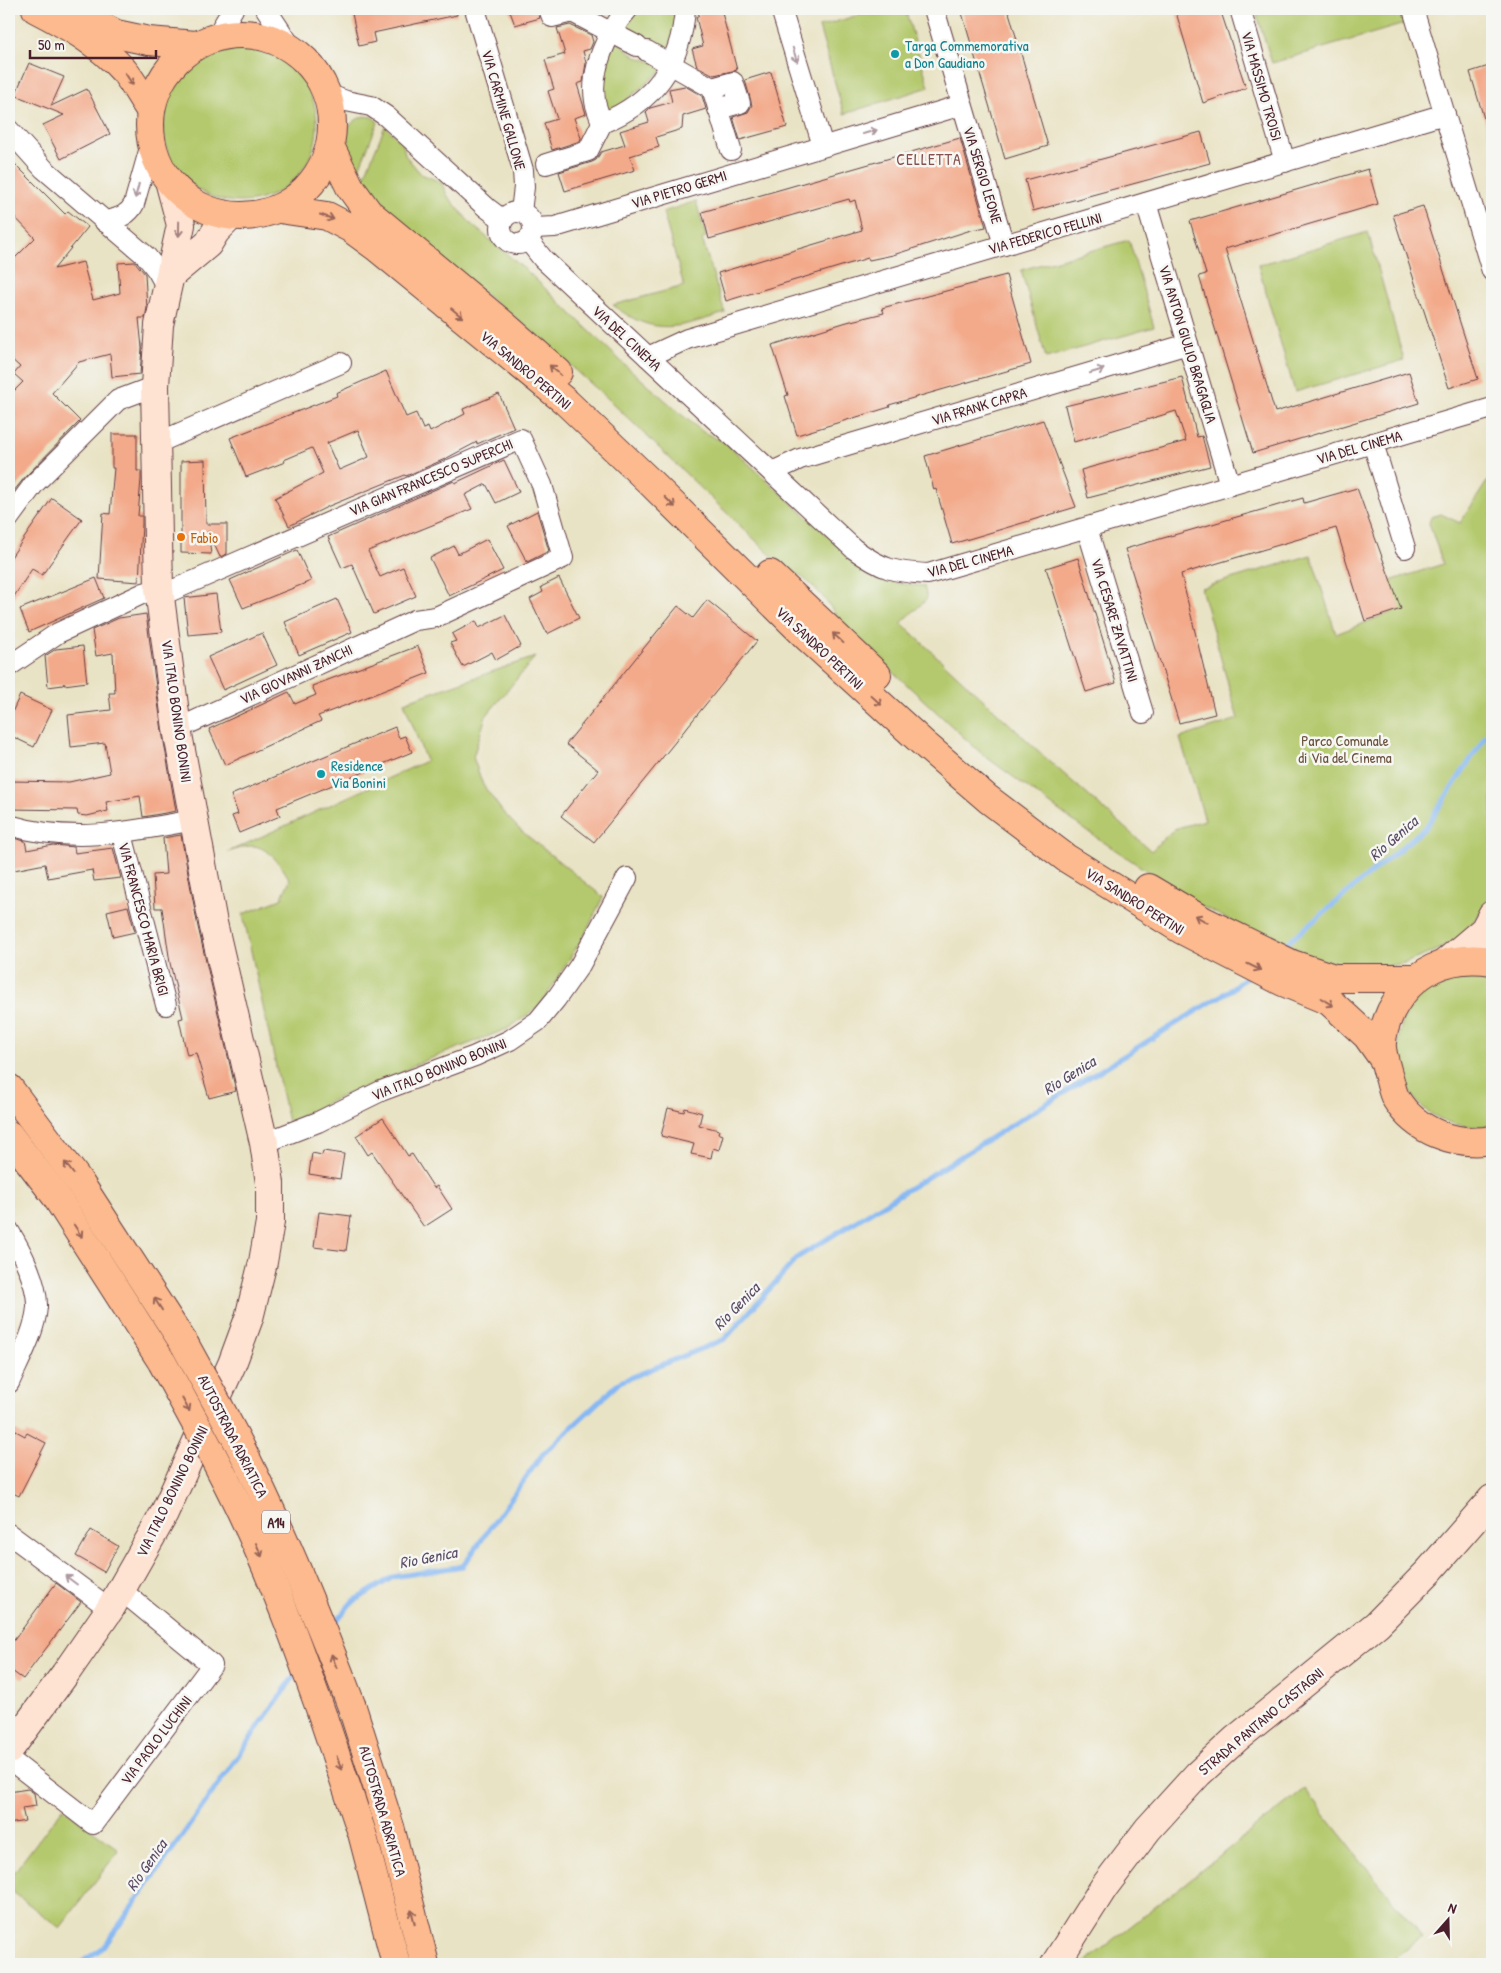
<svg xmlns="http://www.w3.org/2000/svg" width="1501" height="1973" font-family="'Patrick Hand',sans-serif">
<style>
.green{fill:#b4c96d;stroke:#7f744c}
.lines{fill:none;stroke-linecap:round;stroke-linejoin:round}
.stream{stroke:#86b8f3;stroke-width:5}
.building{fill:#f3aa8b;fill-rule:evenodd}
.street-casing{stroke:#623c42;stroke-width:22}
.secondary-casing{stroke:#623c42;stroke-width:30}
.primary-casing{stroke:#623c42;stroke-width:30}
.highway-casing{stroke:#623c42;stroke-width:30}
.street{stroke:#fff;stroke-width:20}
.secondary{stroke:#fee3d2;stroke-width:28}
.primary{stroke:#fcba8e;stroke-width:28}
.highway{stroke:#fcba8e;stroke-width:28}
.highway-bridge-casing{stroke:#623c42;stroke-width:30;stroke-linecap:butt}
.highway-bridge{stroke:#fcba8e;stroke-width:28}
.oneway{stroke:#ae9aa0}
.oneway2{stroke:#9a6558}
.oneway3{stroke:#a4817e}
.culture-dot{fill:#0f9aa8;stroke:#f6f6f2;stroke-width:2}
.food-dot{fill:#e8710a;stroke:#f6f6f2;stroke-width:2}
.labels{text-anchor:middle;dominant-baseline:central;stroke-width:5;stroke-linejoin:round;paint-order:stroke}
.shield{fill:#f6f6f2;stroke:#7e6067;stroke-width:1}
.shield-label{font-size:14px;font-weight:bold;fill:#4a1f2b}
.culture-label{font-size:15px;fill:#0d838f;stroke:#f6f6f2;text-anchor:start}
.street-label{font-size:15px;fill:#4a1f2b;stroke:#f6f6f2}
.food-label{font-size:15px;fill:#c56008;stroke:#f6f6f2;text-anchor:start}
.park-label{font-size:15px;fill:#6a523f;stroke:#f6f6f2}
.neighbourhood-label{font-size:16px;letter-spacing:1px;fill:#85504d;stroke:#f6f6f2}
.water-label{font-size:16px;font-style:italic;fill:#5c4d67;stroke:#f6f6f2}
</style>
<rect width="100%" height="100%" fill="#f6f6f2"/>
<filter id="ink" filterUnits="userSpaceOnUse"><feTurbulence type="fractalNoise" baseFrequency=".02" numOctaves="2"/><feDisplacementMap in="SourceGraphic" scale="10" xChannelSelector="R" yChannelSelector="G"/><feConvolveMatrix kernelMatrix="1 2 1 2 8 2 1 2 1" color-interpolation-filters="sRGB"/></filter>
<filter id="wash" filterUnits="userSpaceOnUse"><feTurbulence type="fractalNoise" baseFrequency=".0096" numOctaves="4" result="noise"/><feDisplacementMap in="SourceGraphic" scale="20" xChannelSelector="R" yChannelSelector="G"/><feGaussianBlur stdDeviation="1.12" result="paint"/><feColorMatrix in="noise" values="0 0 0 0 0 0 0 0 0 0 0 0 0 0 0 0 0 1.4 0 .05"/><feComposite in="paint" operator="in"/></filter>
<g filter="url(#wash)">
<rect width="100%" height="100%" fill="#e9e3c5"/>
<g class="green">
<path d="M631,9H682L670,60L650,45L647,40L615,31Z"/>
<path d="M878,9H905L929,87L844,114L819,27Z"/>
<path d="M1255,9H1405L1411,22L1272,63Z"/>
<path d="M612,36L636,57L667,66L603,120L599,93Z"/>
<circle cx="240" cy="125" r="77"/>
<path d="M364,116L372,117L378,122L356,176C348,155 334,127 364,116Z"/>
<path d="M385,126L403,144L405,155L421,174L441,182L447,195L471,224L528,272L625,365L682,415L703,432L726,443L863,568L894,583L924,586L927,599L901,623L1047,759L1151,851L1174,829L1205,820L1180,738L1238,719L1201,588L1311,555L1336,634L1400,609L1390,581L1443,564L1429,523L1431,517L1441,514L1460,523L1492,474V884L1485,907L1459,940L1433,952L1405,963L1375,968L1344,967L1314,960L1287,944L1262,936L1195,903L1084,829L982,754L839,622C827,596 805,576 779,563L606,397L533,332L381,213L362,182Z"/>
<path d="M696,201L706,237L702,239L725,313C679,327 655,338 613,305L684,286L663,212Z"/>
<path d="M1368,232L1404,360L1295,392L1258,265Z"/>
<path d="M1129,240L1154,327L1046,358L1021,270Z"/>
<path d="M535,657L486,716L473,757L483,785L502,811L519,829L603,897L585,934L542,1003L526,1016L507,1029L414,1065L396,1076L342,1096L288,1122L243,914L281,899L290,880C283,868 268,845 251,846C244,846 235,850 228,852L426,761L404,702Z"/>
<path d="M1481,974L1492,976V1125C1398,1141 1361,1021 1443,980C1454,974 1469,974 1481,974Z"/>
<path d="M1304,1789L1422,1937L1388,1964H1083Z"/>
<path d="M63,1808L119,1850L60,1928L9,1889V1879Z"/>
</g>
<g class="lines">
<g class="stream">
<path d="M1280,949L1426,827L1492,727"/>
<path d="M330,1629L351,1603L393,1577L463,1566L542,1455L620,1382L725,1339L798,1257L1232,989L1250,974"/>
<path d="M79,1964L104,1947L297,1672"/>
</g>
</g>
<g id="blocks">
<g class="building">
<path d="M351,9H456L457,15L373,33L375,42L359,46Z"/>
<path d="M509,9H537L540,18L515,25Z"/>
<path d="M697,9H721L737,70L714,75L697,66L692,49L703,46L696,17L699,15Z"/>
<path d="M977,9H1008L1048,146L1005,159L962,13Z"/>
<path d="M1175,9H1220L1246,88L1203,103Z"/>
<path d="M570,25L591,35L593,42L590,49L583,51L586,63L583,82L577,84L586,114L574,118L581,138L580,141L552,150L544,123L557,119L548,91L554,89L545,60L565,54L557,28Z"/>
<path d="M29,63L64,77L51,106L87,89L110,134L61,159L43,125L64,115L15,95Z"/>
<path d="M1492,65V135H1489L1470,72Z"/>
<path d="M771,72L787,127L740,140L733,117L748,112L752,105L745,80Z"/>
<path d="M685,86L702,96L706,109L683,116L682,129L656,137L659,147L630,156L635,170L565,191L559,172L592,162L596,160L601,152L625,145L620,131L649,122L646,112L650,108L672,102L669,89Z"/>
<path d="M1201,132L1210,163L1033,211L1025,180Z"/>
<path d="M960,138L986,227L971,230L893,255L869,260L868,258L726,301L718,273L862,230L855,200L850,202L849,199L709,239L702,212Z"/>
<path d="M9,158L65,214L68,211L88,227L54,269L83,262L93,300L120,293L118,263L135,262L145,274L147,308L145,318H139L142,348L140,374L112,377L110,354L79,362L52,393L80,421L26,476L9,497V396L23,382L14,374L20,367L9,357V264L35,238L9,211Z"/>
<path d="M1368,169L1378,204L1225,249L1275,412L1409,372L1419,403L1253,453L1199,276L1206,274L1190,221Z"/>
<path d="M1423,206L1478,379L1449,388L1393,215Z"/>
<path d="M1006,275L1031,364L889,405L890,407L797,435L785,396L788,395L772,345L847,322L884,313L882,308Z"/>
<path d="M386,371L406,417L416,413L423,429L428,427L430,432L465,414L463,409L499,394L514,428L477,444V442L445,459L406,476L405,475L329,506L289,526L275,498L323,473L312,448L284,460L285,462L246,477L230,438L337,396L336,393ZM358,430L369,457L339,470L327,443Z"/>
<path d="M1182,377L1197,437L1202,436L1210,466L1088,498L1081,470L1186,441L1176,411L1074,442L1065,406Z"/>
<path d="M1043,420L1076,507L952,544L936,489L934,490L925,456Z"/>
<path d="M112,434H137V471H141V479L138,516H142V524L139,582L99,579L103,513L110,514L114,468H112Z"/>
<path d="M205,460L206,524H227V554L220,557L208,531L211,554L181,553V461Z"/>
<path d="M504,460L519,492L496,503L486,484L465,495L472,509L368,551L380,577L403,567L416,596L374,614L352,564L342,568L328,537L454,481L455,483Z"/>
<path d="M1357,488L1401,609L1365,621L1336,528L1181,574L1215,714L1179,723L1125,549L1303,498L1304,503Z"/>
<path d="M52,498L82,519L42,575L32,569L9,604V560Z"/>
<path d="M537,511L549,551L527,562L508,526Z"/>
<path d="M487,539L503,570L449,596L430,558L454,546L458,554Z"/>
<path d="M297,550L311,581L243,608L230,580Z"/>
<path d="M1078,558L1116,683L1086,692L1046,568Z"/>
<path d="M96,578L104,598L29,632L20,609Z"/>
<path d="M559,578L579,618L547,634L530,599L543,592L541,587Z"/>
<path d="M216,594L221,632L188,635L184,598Z"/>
<path d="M337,599L352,632L299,655L285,622Z"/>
<path d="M707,600L757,641L594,842L561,816L598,770L566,744L678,606L693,618Z"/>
<path d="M146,614L162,731L176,811L143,817L140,796L106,802L108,811L87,816L78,815L77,810L9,809V781L69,782L110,773L105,743L71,747L68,715L111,710L109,693H115L113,653L96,656L92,630L119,618Z"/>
<path d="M505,615L521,646L496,660L492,652L463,667L450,643L456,641L452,634L476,621L479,628Z"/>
<path d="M262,633L277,665L223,690L208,657Z"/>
<path d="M83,646L87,682L64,685V683L63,685L48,687L45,656L56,649Z"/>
<path d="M418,646L429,673L318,716L321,721L225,765L209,729L289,692L295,704L316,695L312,686Z"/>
<path d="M20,695L52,710L34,747L9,735V719Z"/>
<path d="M395,727L399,738L405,736L412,752L277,808L280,816L239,833L232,816L238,814L231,795Z"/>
<path d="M181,835L198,927L236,1091L209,1098L196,1053L187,1055L179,1019L183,1018L170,963L162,908H155L153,875L166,874L163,838Z"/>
<path d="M13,838L25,841L27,850L53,845L74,847L75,853L113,848L121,878L94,881L92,870L48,878L45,864L9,871V839Z"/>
<path d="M128,906L135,932L113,937L107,911Z"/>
<path d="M668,1108L684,1112L685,1108L702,1113L699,1125L719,1130L718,1133L723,1135L719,1150L713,1148L711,1158L691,1154L694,1144L661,1136Z"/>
<path d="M383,1118L408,1156L412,1154L434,1188L437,1186L452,1209L424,1227L372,1152L368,1155L356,1136Z"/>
<path d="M323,1151L344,1154L340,1179L309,1174L312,1153L322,1155Z"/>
<path d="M319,1212L351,1216L346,1251L314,1247Z"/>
<path d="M14,1430L25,1436L27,1433L46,1443L19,1496L9,1491V1440Z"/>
<path d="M91,1530L118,1546L104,1572L76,1556Z"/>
<path d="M56,1583L81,1602L23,1679L9,1669V1647Z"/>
<path d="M28,1789L34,1793L36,1806L22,1808L25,1821L9,1824V1792Z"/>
</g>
</g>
</g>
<g filter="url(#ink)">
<use href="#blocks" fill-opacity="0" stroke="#623c42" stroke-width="1"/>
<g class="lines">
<g class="street-casing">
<g id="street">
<path d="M266,9L294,51"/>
<path d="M475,9L523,170L524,187L521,212"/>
<path d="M549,9L552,17L572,12"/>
<path d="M571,9L572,12L637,46"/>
<path d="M781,9L823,146"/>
<path d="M934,9L1004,245"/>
<path d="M1240,9L1285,162"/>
<path d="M1413,9L1492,271"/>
<path d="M216,37L233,9"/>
<path d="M647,51L712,88L731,150"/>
<path d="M712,88L733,82L740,103L718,109"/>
<path d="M327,94L346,101L371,106L386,116L487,208L503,220"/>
<path d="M602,123C600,116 596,108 595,101C590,70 607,32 628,9"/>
<path d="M9,130L44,169L146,256L157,270L167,288"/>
<path d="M546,164L588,151L602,123C654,102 681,65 685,9"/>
<path d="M1146,203L1230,485"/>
<circle cx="517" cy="228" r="16"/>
<path d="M105,222C118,218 128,216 134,204L151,144"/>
<path d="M534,228L555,227L962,105"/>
<path d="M528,240L543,259L854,549C883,570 894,572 928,574L1492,408"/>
<path d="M648,357L687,339L1445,114"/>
<path d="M1373,443L1405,548"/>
<path d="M155,444L341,363"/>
<path d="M772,472L800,459L1188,344"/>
<path d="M9,518L34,484L118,400L155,386"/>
<path d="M1087,528L1143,713"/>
<path d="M9,666L58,633L144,593L159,589L171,591L521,439L542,485L563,558L436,617L415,620L177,729"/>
<path d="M9,825C73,844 130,832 194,820"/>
<path d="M122,834L166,1005"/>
<path d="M264,1143L318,1122L381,1091L475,1056L510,1040L538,1021L556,999L580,965L627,878"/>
<path d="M9,1231C21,1250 38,1284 37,1307C35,1333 19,1360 9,1383"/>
<path d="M9,1534L110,1609"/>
<path d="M9,1759L93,1824L212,1665L122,1591"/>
</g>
</g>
<g class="secondary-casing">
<g id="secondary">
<path d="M172,274L208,244L216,231L231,216"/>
<path d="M1445,963L1484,930L1492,915"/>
<path d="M9,1750L65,1674L110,1609L164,1514L232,1364L249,1318L263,1262L270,1222V1183L264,1143L213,923L177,729L159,589L155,386L159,325L181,225L170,184"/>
<path d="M1055,1964L1104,1887L1148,1829L1198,1774L1236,1739L1377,1624L1429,1571L1492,1499"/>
</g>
</g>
<g class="primary-casing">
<g id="primary">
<path d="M36,9C69,26 99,43 124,71C134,83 141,97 150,110"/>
<path d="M74,12L116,34L149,41L196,45"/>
<circle cx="241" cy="125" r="91"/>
<path d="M330,146L350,187L368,212L503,324L558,372"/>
<path d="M279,209L327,216L350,228L376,247L566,402L649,481L809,639L923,743L988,799L1066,858L1182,930L1283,982L1329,1001L1367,1036L1384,1060"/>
<path d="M770,574L877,675"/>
<path d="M1148,888L1202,920L1292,964L1334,978H1417"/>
<path d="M1492,961C1448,954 1412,971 1391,1011C1386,1022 1381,1036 1382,1048C1383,1057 1386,1066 1388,1074C1391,1082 1392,1093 1396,1099C1416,1132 1456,1146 1492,1140"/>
</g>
</g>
<g class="highway-casing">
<g id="highway">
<path d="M9,1088L78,1180L185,1345"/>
<path d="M9,1135L55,1195L162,1362"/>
<path d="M352,1707L390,1827L425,1964"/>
<path d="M323,1717L362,1833L396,1964"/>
</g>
</g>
<use href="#street" class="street"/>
<use href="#secondary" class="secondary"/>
<use href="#primary" class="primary"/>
<use href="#highway" class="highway"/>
<g class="highway-bridge-casing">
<g id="highway-bridge">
<path d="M185,1345C204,1380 225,1416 243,1452C284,1535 319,1620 352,1707"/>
<path d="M162,1362C196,1424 231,1486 259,1551C283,1605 303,1661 323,1717"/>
</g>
</g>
<use href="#highway-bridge" class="highway-bridge"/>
</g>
<defs><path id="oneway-shaft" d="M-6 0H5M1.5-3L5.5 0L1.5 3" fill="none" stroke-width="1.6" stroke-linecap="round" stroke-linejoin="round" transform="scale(1.25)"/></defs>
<g class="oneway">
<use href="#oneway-shaft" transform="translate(795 55) rotate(73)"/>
<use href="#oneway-shaft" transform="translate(870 132) rotate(-16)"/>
<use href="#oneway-shaft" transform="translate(137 191) rotate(105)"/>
<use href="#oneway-shaft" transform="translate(1097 371) rotate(-17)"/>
<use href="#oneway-shaft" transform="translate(71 1580) rotate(-143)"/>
</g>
<g class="oneway2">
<use href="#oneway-shaft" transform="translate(129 79) rotate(57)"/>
<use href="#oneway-shaft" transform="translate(327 217) rotate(19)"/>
<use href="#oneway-shaft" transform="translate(457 313) rotate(39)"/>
<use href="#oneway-shaft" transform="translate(555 370) rotate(-139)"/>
<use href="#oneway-shaft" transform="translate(670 502) rotate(45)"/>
<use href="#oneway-shaft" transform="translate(838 638) rotate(-137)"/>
<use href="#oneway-shaft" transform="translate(876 700) rotate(43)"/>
<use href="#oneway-shaft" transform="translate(1201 919) rotate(-151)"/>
<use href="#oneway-shaft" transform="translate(1254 967) rotate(26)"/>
<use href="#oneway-shaft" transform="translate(1327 1002) rotate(32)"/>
<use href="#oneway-shaft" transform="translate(69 1168) rotate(-127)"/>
<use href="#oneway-shaft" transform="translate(78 1231) rotate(57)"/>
<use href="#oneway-shaft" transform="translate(158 1304) rotate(-123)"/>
<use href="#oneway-shaft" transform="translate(186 1405) rotate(61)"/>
<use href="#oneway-shaft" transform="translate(259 1550) rotate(66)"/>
<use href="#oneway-shaft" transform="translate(334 1661) rotate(-111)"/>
<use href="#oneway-shaft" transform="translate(339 1763) rotate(71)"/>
<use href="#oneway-shaft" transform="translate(413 1917) rotate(-104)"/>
</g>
<use class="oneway3" href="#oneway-shaft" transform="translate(179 229) rotate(91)"/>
</g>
<g class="culture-dot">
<circle cx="895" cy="54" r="5"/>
<circle cx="321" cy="774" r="5"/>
</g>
<circle class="food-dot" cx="181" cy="537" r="5"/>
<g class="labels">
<rect class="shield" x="262" y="1510.5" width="28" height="23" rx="4"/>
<g class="shield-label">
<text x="276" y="1522">A14</text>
</g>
<g class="culture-label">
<text x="905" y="45">Targa Commemorativa<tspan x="905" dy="17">a Don Gaudiano</tspan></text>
<text x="331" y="765">Residence<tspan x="331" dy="17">Via Bonini</tspan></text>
</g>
<g class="street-label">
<text transform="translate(1262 86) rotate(74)">VIA MASSIMO TROISI</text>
<text transform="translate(504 110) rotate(74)">VIA CARMINE GALLONE</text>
<text transform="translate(983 175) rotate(73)">VIA SERGIO LEONE</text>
<text transform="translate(679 189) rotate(-17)">VIA PIETRO GERMI</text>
<text transform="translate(1045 233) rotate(-16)">VIA FEDERICO FELLINI</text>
<text transform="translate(627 338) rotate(43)">VIA DEL CINEMA</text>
<text transform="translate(1188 344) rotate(73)">VIA ANTON GIULIO BRAGAGLIA</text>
<text transform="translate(526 370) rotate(40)">VIA SANDRO PERTINI</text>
<text transform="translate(979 406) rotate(-17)">VIA FRANK CAPRA</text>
<text transform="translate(1359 447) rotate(-16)">VIA DEL CINEMA</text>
<text transform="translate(431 477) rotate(-23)">VIA GIAN FRANCESCO SUPERCHI</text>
<text transform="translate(970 561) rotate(-15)">VIA DEL CINEMA</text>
<text transform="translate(1115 620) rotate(73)">VIA CESARE ZAVATTINI</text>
<text transform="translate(820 648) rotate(43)">VIA SANDRO PERTINI</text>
<text transform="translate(296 674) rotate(-25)">VIA GIOVANNI ZANCHI</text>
<text transform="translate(177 711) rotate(82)">VIA ITALO BONINO BONINI</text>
<text transform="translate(1135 901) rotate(32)">VIA SANDRO PERTINI</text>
<text transform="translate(144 919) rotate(75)">VIA FRANCESCO MARIA BRIGI</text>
<text transform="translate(439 1069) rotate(-22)">VIA ITALO BONINO BONINI</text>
<text transform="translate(233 1436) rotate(63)">AUTOSTRADA ADRIATICA</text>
<text transform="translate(172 1491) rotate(-64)">VIA ITALO BONINO BONINI</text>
<text transform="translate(1261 1721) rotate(-40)">STRADA PANTANO CASTAGNI</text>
<text transform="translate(156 1740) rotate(-53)">VIA PAOLO LUCHINI</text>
<text transform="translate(383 1811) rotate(74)">AUTOSTRADA ADRIATICA</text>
</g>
<g class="food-label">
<text x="191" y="537">Fabio</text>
</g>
<g class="park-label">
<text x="1345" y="740">Parco Comunale<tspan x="1345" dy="17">di Via del Cinema</tspan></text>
</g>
<g class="neighbourhood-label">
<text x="929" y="159">CELLETTA</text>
</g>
<g class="water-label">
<text transform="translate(1393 838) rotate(-41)">Rio Genica</text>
<text transform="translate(1069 1075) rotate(-32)">Rio Genica</text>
<text transform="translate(736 1306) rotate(-46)">Rio Genica</text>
<text transform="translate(428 1557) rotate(-11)">Rio Genica</text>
<text transform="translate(146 1865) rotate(-55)">Rio Genica</text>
</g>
</g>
<rect width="1501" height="1973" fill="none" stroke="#f6f6f2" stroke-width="30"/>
<g transform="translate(1448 1920) rotate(20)" stroke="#f6f6f2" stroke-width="4" paint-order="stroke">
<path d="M0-4L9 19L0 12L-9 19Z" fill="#4a1f2b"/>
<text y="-8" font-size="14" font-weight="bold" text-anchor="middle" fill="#4a1f2b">N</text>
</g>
<path d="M30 50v8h126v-8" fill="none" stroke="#4a1f2b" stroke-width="2.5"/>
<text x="38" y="50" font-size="15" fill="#4a1f2b" stroke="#f6f6f2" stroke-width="4" paint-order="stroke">50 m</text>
</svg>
